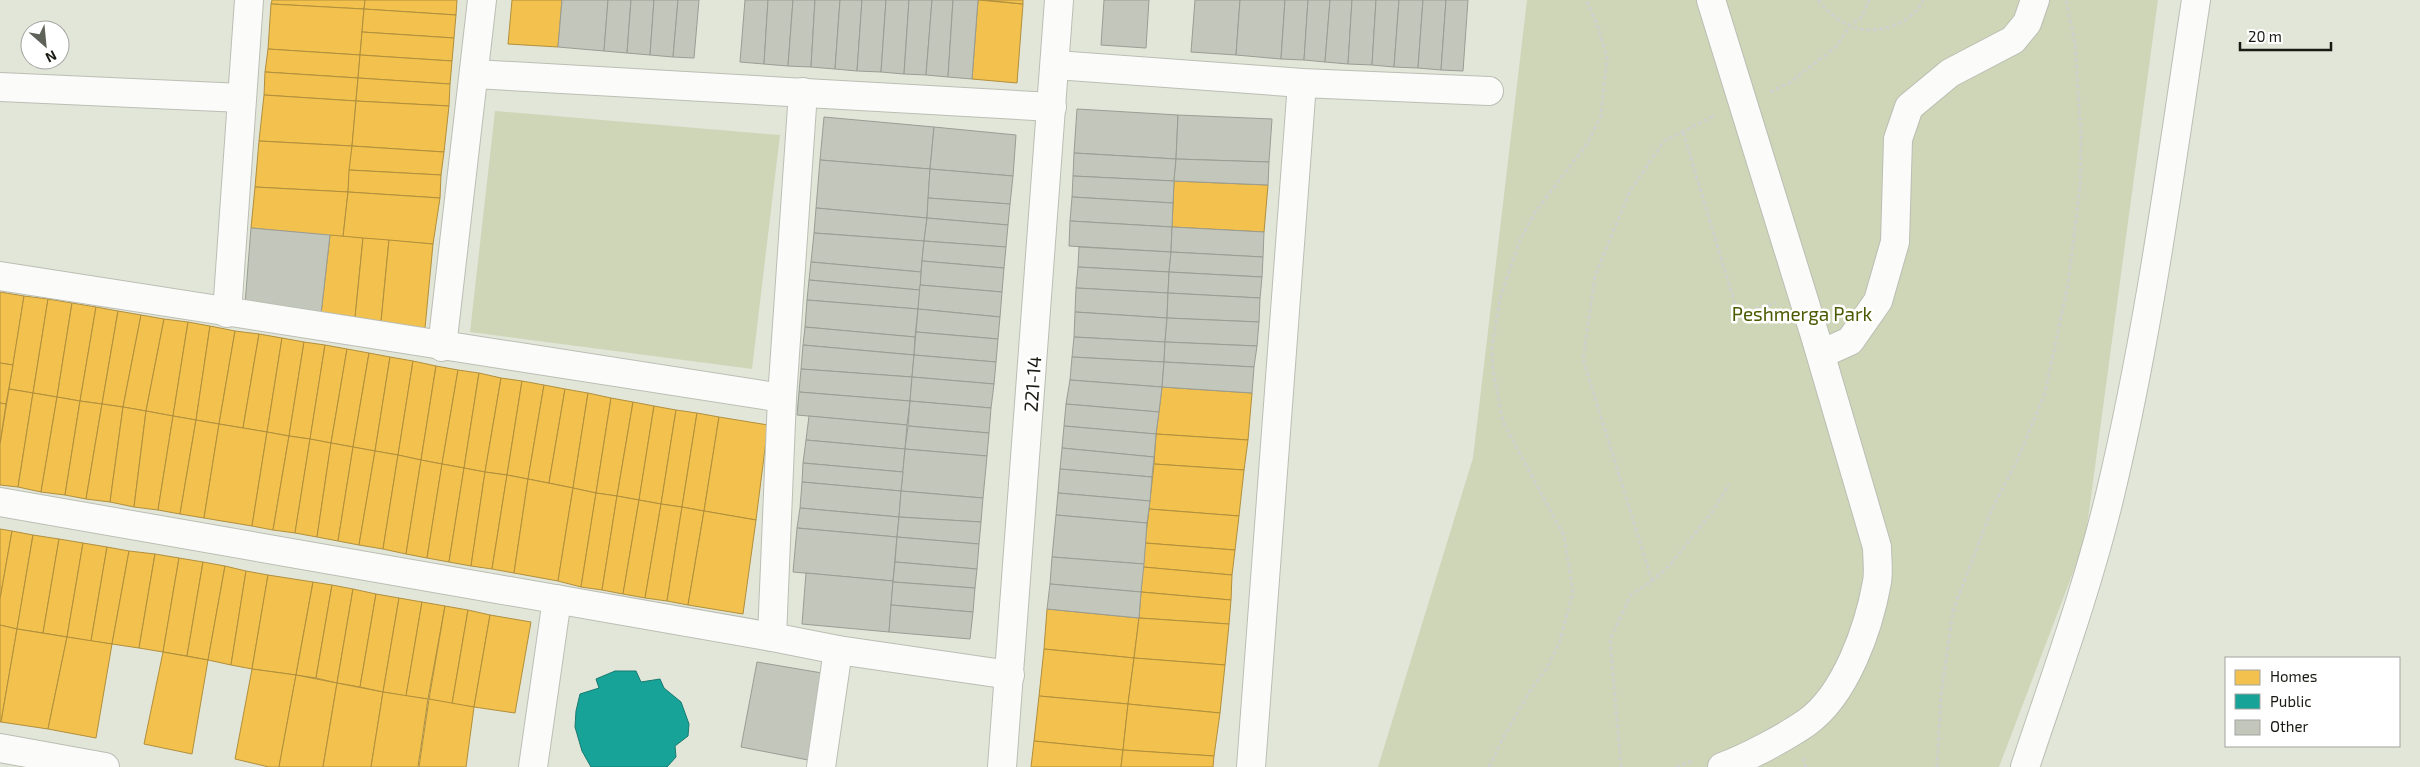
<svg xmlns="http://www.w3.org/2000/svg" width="2420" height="767" font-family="'Exo 2',sans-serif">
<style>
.green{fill:#ced6b7}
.homes{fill:#f2c14e;stroke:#b18f3c}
.public{fill:#17a398;stroke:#187a70}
.building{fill:#c3c6bb;stroke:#9a9d94}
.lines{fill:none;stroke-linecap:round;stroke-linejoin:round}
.minor-casing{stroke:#bbbeb4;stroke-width:30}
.path{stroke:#ced0cb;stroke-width:3;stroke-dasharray:4 2.5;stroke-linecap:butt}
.minor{stroke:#fbfbf9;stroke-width:28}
.labels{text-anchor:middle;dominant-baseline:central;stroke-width:5;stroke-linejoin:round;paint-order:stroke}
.park-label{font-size:19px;fill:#4c5a01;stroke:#fff}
.street-label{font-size:19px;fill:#191b13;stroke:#fff}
</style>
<rect width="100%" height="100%" fill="#e2e6d9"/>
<g class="green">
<path d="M1527,0H2158L2085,541L1999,767H1378L1473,458Z"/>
<path d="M495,111L780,135L752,369L470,332Z"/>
</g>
<g class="homes">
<path d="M272,0H365L364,9L271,4Z"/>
<path d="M365,0H457L456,15L364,9Z"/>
<path d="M512,0H562L558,47L508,44Z"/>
<path d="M978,0L1023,4L1017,83L972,79Z"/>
<path d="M985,0H1023V4Z"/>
<path d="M271,4L364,9L360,55L268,49Z"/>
<path d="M364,9L456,15L454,38L362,32Z"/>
<path d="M362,32L454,38L452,61L360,55Z"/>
<path d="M268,49L360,55L358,78L265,72Z"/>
<path d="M360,55L452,61L450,84L358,78Z"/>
<path d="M265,72L358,78L356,101L264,95Z"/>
<path d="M358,78L450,84L449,106L356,101Z"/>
<path d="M264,95L356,101L352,146L259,141Z"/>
<path d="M356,101L449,106L444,152L352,146Z"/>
<path d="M259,141L352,146L348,192L255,187Z"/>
<path d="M352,146L444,152L441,175L349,170Z"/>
<path d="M349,170L441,175L440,198L348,192Z"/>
<path d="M1174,181L1268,185L1264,232L1172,227Z"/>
<path d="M255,187L348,192L343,237L251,228Z"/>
<path d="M348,192L440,198L433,244L343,237Z"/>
<path d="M330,235L363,238L355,318L321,314Z"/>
<path d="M363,238L389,240L381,322L355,318Z"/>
<path d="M389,240L433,244L425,328L381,322Z"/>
<path d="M0,292L24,296L13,365L0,363Z"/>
<path d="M24,296L48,299L33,393L9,389Z"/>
<path d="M48,299L72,303L57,397L33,393Z"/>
<path d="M72,303L96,307L80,401L57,397Z"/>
<path d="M96,307L118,311L102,404L80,401Z"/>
<path d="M118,311L141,315L123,407L102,404Z"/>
<path d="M141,315L164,319L146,411L123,407Z"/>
<path d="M164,319L188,322L173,416L146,411Z"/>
<path d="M188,322L210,326L196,420L173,416Z"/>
<path d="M210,326L235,331L219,424L196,420Z"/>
<path d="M235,331L259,334L243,428L219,424Z"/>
<path d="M259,334L282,338L267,432L243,428Z"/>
<path d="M282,338L304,342L289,436L267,432Z"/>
<path d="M304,342L325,345L310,439L289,436Z"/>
<path d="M325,345L347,349L331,443L310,439Z"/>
<path d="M347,349L369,353L353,447L331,443Z"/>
<path d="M369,353L390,357L375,451L353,447Z"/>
<path d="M390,357L413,361L398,455L375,451Z"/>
<path d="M413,361L436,366L421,460L398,455Z"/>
<path d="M0,363L13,365L6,404L0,403Z"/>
<path d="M436,366L458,370L442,464L421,460Z"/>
<path d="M458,370L479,373L464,468L442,464Z"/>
<path d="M479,373L501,378L485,472L464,468Z"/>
<path d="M501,378L522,381L507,475L485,472Z"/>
<path d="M522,381L544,385L528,479L507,475Z"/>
<path d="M544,385L565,389L549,483L528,479Z"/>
<path d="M1162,387L1252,393L1248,440L1156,434Z"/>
<path d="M9,389L33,393L18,487L0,485V444Z"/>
<path d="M565,389L588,393L573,488L549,483Z"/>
<path d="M33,393L57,397L41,492L18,487Z"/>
<path d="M588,393L611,398L596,493L573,488Z"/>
<path d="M57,397L80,401L65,495L41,492Z"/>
<path d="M611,398L633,402L617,496L596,493Z"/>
<path d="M80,401L102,404L86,499L65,495Z"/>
<path d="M633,402L654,406L639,500L617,496Z"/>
<path d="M0,403L6,404L0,443Z"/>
<path d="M102,404L123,407L110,502L86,499Z"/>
<path d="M654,406L676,410L661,504L639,500Z"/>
<path d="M123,407L146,411L134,507L110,502Z"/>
<path d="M676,410L697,413L682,507L661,504Z"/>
<path d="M146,411L173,416L158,510L134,507Z"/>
<path d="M697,413L719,417L704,511L682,507Z"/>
<path d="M173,416L196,420L180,514L158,510Z"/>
<path d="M719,417L768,425L756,520L704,511Z"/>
<path d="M196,420L219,424L204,518L180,514Z"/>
<path d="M219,424L267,432L252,526L204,518Z"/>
<path d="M267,432L289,436L273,530L252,526Z"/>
<path d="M1156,434L1248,440L1244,470L1154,464Z"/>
<path d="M289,436L310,439L295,533L273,530Z"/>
<path d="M310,439L331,443L317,537L295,533Z"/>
<path d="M331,443L353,447L338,541L317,537Z"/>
<path d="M353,447L375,451L359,545L338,541Z"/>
<path d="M375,451L398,455L383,549L359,545Z"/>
<path d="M398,455L421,460L406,554L383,549Z"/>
<path d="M421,460L442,464L427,558L406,554Z"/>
<path d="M442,464L464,468L449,562L427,558Z"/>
<path d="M1154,464L1244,470L1239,516L1149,509Z"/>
<path d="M464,468L485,472L471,566L449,562Z"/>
<path d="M485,472L507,475L492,569L471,566Z"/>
<path d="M507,475L528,479L514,573L492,569Z"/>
<path d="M528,479L573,488L558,581L514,573Z"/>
<path d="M573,488L596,493L581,587L558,581Z"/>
<path d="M596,493L617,496L602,590L581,587Z"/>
<path d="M617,496L639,500L623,594L602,590Z"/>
<path d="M639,500L661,504L645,598L623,594Z"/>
<path d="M661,504L682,507L667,601L645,598Z"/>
<path d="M682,507L704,511L688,605L667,601Z"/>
<path d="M1149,509L1239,516L1235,550L1145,543Z"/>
<path d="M704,511L756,520L743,614L688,605Z"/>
<path d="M0,529L12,531L0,599Z"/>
<path d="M12,531L33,535L17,629L0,625V599Z"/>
<path d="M33,535L59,539L43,633L17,629Z"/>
<path d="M59,539L83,543L67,637L43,633Z"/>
<path d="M83,543L107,547L91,641L67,637Z"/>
<path d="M1145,543L1235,550L1232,575L1143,567Z"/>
<path d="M107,547L129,551L112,644L91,641Z"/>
<path d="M129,551L155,554L139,648L112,644Z"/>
<path d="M155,554L179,558L163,652L139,648Z"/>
<path d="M179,558L203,562L187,656L163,652Z"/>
<path d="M203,562L225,566L208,660L187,656Z"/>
<path d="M225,566L246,571L231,665L208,660Z"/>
<path d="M1143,567L1232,575L1231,600L1141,592Z"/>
<path d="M246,571L268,575L252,669L231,665Z"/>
<path d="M268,575L313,582L296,675L252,669Z"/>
<path d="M313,582L332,585L316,678L296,675Z"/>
<path d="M332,585L353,589L337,683L316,678Z"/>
<path d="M353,589L376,594L360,687L337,683Z"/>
<path d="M1141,592L1231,600L1229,624L1139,618Z"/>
<path d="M376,594L399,598L383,692L360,687Z"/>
<path d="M399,598L422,602L406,696L383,692Z"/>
<path d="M422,602L445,606L428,699L406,696Z"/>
<path d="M445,606L468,610L452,704L429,699Z"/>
<path d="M1047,609L1139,618L1134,658L1044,649Z"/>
<path d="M468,610L490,615L474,707L452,704Z"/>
<path d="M490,615L531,622L515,713L474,707Z"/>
<path d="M1139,618L1229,624L1225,665L1134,658Z"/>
<path d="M0,625L17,629L1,722H0Z"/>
<path d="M17,629L67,637L48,729L1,722Z"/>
<path d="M67,637L112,644L96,738L48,729Z"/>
<path d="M1044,649L1134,658L1128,704L1039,696Z"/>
<path d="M163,652L208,660L192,754L144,744Z"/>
<path d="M1134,658L1225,665L1220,713L1128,704Z"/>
<path d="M252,669L296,675L279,767H269L235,759Z"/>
<path d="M296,675L337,683L323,767H279Z"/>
<path d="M337,683L383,692L371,767H323Z"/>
<path d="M383,692L428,699L418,767H371Z"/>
<path d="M1039,696L1128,704L1123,750L1034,741Z"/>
<path d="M429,699L474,707L466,767H419Z"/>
<path d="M1128,704L1220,713L1214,756L1123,750Z"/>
<path d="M1034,741L1123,750L1121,767H1031Z"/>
<path d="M1123,750L1214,756L1213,767H1121Z"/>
</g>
<path class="public" d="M615,671H636L641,682L660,679L664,688L681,702L689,724L688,736L675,746L676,757L667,767H591L582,751L575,727L576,711L580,694L599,688L596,679Z"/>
<g class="building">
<path d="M562,0H608L604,51L558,47Z"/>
<path d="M608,0H631L627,53L604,51Z"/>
<path d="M631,0H654L650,55L627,53Z"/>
<path d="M654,0H678L673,57L650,55Z"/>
<path d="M678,0H699L694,58L673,57Z"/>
<path d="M745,0H768L764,64L740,62Z"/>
<path d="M768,0H793L788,66L764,64Z"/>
<path d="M793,0H815L811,67L788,66Z"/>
<path d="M815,0H840L835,69L811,67Z"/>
<path d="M840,0H862L857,71L835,69Z"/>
<path d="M862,0H886L881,72L857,71Z"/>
<path d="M886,0H909L904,74L881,72Z"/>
<path d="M909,0H932L926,75L904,74Z"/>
<path d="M932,0H953L948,77L926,75Z"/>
<path d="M953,0H978L972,79L948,77Z"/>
<path d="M1104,0H1149L1146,48L1101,45Z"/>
<path d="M1195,0H1240L1236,55L1191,52Z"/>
<path d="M1240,0H1285L1281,59L1236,55Z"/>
<path d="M1285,0H1308L1304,60L1281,59Z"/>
<path d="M1308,0H1330L1325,62L1304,60Z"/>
<path d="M1330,0H1352L1348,64L1325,62Z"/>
<path d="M1352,0H1376L1372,65L1348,64Z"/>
<path d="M1376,0H1399L1394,67L1372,65Z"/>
<path d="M1399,0H1423L1418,68L1394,67Z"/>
<path d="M1423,0H1446L1441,70L1418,68Z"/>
<path d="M1446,0H1468L1463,71L1441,70Z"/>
<path d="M1077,109L1178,115L1176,159L1074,153Z"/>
<path d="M1178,115L1272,119L1269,162L1176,159Z"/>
<path d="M824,117L934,127L930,169L820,160Z"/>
<path d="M934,127L1016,135L1013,176L930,169Z"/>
<path d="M1074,153L1176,159L1174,181L1073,176Z"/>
<path d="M1176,159L1269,162L1268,185L1174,181Z"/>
<path d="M820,160L930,169L927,218L816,208Z"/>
<path d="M930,169L1013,176L1010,204L928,198Z"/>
<path d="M1073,176L1174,181L1173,203L1072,197Z"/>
<path d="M1072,197L1173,203L1172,227L1070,221Z"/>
<path d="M928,198L1010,204L1008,225L927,218Z"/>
<path d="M816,208L927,218L924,241L814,233Z"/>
<path d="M927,218L1008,225L1006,247L924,241Z"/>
<path d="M1070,221L1172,227L1171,252L1069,246Z"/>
<path d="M1172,227L1264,232L1263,257L1171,252Z"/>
<path d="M251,228L330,235L321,314L245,304Z"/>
<path d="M814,233L924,241L921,272L811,262Z"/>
<path d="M924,241L1006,247L1004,268L922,261Z"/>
<path d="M1079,247L1171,252L1169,272L1078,267Z"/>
<path d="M1171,252L1263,257L1262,277L1169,272Z"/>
<path d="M922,261L1004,268L1002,292L920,285Z"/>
<path d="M811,262L921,272L920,290L809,280Z"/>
<path d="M1078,267L1169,272L1168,293L1076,288Z"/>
<path d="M1169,272L1262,277L1260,298L1168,293Z"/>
<path d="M809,280L920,290L918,309L807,300Z"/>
<path d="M920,285L1002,292L1000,317L918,309Z"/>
<path d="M1076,288L1168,293L1167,318L1075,312Z"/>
<path d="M1168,293L1260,298L1259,322L1167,318Z"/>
<path d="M807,300L918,309L915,337L805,327Z"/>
<path d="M918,309L1000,317L998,339L916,332Z"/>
<path d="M1075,312L1167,318L1165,342L1074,337Z"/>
<path d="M1167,318L1259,322L1257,346L1165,342Z"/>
<path d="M805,327L915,337L914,355L803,345Z"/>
<path d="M916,332L998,339L996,362L914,355Z"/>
<path d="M1074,337L1165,342L1164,362L1072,357Z"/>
<path d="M1165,342L1257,346L1254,367L1164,362Z"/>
<path d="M803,345L914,355L912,377L801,369Z"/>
<path d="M914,355L996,362L994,384L912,377Z"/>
<path d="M1072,357L1164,362L1162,387L1070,380Z"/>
<path d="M1164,362L1254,367L1252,393L1162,387Z"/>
<path d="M801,369L912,377L910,401L799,392Z"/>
<path d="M912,377L994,384L991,408L910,401Z"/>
<path d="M1070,380L1162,387L1159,412L1066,404Z"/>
<path d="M799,392L910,401L907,425L797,415Z"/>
<path d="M910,401L991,408L989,433L908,426Z"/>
<path d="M1066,404L1159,412L1156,434L1064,426Z"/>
<path d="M809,416L907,425L905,449L806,440Z"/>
<path d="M908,426L989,433L987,456L905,449Z"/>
<path d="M1064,426L1156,434L1154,457L1062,448Z"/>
<path d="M806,440L905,449L903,472L803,463Z"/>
<path d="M1062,448L1154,457L1152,477L1060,469Z"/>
<path d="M905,449L987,456L983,498L901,491Z"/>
<path d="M803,463L903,472L901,491L802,482Z"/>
<path d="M1060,469L1152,477L1150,501L1058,493Z"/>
<path d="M802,482L901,491L899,517L800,508Z"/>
<path d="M901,491L983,498L981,522L899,517Z"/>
<path d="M1058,493L1150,501L1147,523L1056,515Z"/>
<path d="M800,508L899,517L897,537L797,528Z"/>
<path d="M1056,515L1147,523L1144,564L1052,557Z"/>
<path d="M899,517L981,522L979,544L897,537Z"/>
<path d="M797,528L897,537L893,581L793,572Z"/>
<path d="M897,537L979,544L977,569L895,562Z"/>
<path d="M1052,557L1144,564L1141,592L1050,584Z"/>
<path d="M895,562L977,569L975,588L893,582Z"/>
<path d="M806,573L893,581L889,632L802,624Z"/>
<path d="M893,582L975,588L973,612L891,605Z"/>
<path d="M1050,584L1141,592L1139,618L1047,609Z"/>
<path d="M891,605L973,612L970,639L889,632Z"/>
<path d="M757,662L822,673L808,760L741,747Z"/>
</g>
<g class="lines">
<g class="minor-casing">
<g id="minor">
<path d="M1711,0L1816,339L1877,547C1877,558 1879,571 1877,582C1869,627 1846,695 1806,723C1784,738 1747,758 1722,767"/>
<path d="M1056,65L1302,83L1489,91"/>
<path d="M475,74L1052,107"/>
<path d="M0,87L242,98"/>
<path d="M0,276L782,398"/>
<path d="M227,313L249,0"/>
<path d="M442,347L482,0"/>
<path d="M1821,354L1850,341L1878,301L1895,242L1898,139L1909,107L1950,73L2013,40L2027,23L2035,0"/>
<path d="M0,502L772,637L838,650L1010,675"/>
<path d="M772,637L782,398L803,92"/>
<path d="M0,748L105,767"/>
<path d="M533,767L557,599"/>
<path d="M821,767L838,650"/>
<path d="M1002,767L1059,0"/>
<path d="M1251,767L1302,83"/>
<path d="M2025,767C2055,677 2088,587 2110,495C2149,332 2171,165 2196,0"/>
</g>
</g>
<g class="path">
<path d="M1818,0C1827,10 1835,19 1848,25C1873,37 1911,26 1923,0"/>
<path d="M1770,92L1789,83L1837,46L1849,26L1862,17L1869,0"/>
<path d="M1683,132L1738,314L1776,303"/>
<path d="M1652,581L1583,359L1595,276L1630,191L1664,141L1716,115"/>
<path d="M1803,758L1806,767"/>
<path d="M1489,767L1505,734L1530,691L1547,668L1559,644L1573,592L1564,536L1503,422L1493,371L1492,347L1500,298L1520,240L1536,211L1587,144L1601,116L1607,57L1598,27L1586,0"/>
<path d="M1621,767L1610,639L1631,595L1652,581L1670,565L1713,511L1729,484"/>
<path d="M1676,767L1694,760"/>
<path d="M1937,767L1941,695L1953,611L1991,511L2017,461L2045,393L2068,284L2080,187L2081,135L2075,43L2066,0"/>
</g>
<use href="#minor" class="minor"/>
</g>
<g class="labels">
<g class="park-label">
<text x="1802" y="313">Peshmerga Park</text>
</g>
<g class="street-label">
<text transform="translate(1032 384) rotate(-86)">221-14</text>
</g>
</g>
<rect x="2225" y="657" width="175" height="90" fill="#ffffff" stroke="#a3a4a1"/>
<rect x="2235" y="670" width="25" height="15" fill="#f2c14e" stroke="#a3a4a1"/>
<text x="2270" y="682" font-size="15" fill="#191b13">Homes</text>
<rect x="2235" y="694" width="25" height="15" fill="#17a398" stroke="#a3a4a1"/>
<text x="2270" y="707" font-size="15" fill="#191b13">Public</text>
<rect x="2235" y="720" width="25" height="15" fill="#c3c6bb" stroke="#a3a4a1"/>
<text x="2270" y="732" font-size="15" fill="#191b13">Other</text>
<g transform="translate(45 45) rotate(153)"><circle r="24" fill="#ffffff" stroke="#a3a4a1"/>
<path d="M0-4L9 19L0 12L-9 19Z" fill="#5f6258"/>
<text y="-8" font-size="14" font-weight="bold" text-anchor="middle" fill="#191b13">N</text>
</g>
<path d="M2240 42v8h91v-8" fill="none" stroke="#191b13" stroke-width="2.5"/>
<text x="2248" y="42" font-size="15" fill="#191b13" stroke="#ffffff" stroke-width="4" paint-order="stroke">20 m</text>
</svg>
